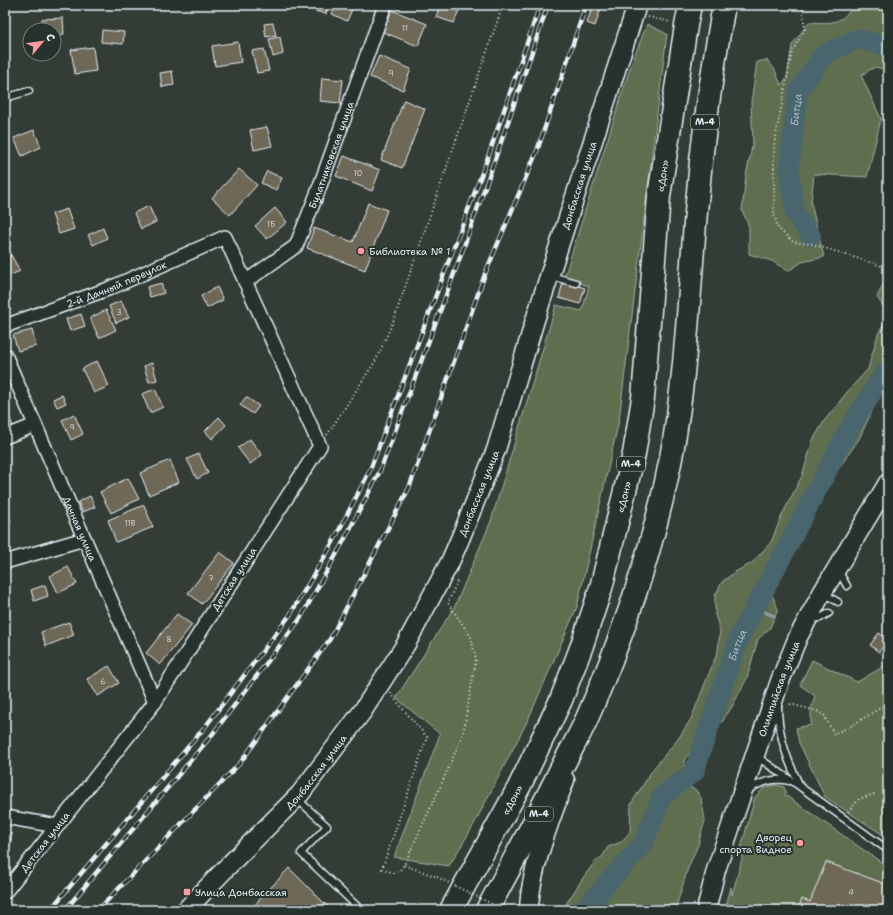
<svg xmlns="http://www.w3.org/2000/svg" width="893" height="915" font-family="'Shantell Sans',sans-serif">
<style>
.green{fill:#5e6e50;stroke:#a3b0a4}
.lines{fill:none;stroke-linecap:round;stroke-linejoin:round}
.stream{stroke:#889da5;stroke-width:3.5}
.river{stroke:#48656e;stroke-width:20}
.building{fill:#6e6756;stroke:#e8f1f8}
.lane-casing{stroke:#e8f1f8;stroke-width:9}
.street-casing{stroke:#e8f1f8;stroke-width:16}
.secondary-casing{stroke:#e8f1f8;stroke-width:21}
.highway-casing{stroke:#e8f1f8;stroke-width:25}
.path{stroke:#e8f1f8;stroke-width:2;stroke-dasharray:1 3;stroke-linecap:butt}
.lane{stroke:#26332d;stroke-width:6}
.street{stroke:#26332d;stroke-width:13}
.secondary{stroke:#26332d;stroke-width:18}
.highway{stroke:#26332d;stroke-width:22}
.rail-casing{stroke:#e8f1f8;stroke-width:4.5}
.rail{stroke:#26332d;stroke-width:3;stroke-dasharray:9;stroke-linecap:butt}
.path-bridge{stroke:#e8f1f8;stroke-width:2;stroke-dasharray:1 3;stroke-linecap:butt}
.poi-dot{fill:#ff9aa2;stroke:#26332d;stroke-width:1.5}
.labels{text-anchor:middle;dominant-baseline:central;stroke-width:4;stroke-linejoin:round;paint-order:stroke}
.number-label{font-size:8px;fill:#caced0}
.shield{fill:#26332d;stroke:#aeb8bb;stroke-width:1}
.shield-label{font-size:9px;font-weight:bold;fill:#e8f1f8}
.street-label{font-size:10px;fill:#e8f1f8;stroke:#26332d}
.poi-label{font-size:10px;fill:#e8f1f8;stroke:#26332d;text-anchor:start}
.water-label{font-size:11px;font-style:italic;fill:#a8b9c1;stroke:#26332d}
</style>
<rect width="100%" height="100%" fill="#343d35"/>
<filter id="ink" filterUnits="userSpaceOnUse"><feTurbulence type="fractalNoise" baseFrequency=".025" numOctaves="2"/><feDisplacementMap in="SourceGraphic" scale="8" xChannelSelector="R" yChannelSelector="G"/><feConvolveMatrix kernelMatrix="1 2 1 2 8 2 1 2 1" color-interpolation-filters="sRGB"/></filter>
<g filter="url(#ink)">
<g class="green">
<path d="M855,5H888V70L875,67L861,75L881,119L867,177L814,174L811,203L824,257L802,262L788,271L772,261L749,254V227L742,210L746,176L753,142L751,102L757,62L767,60L775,70L781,85L787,78L792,45L809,22C833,23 839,25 855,5Z"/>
<path d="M647,24L667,34L619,420L577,607L528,720L472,828L449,866L394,857L440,734L396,698L455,606L491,521L556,305L582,311L589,286L564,278L631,65Z"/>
<path d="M884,283H888V314L877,297Z"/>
<path d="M888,316V382L877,400L859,439L839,468L815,509L801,540L772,595L778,609L770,628L758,639L747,678L733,705L722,722L707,733L684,760L687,786L696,790L701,798L705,820L698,845L688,868L675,910H562L583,878L596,860L602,857L608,847L621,842L630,832L631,804L653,769L678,739L691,719L718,651L720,630L715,615V596L722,582L735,572L752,563L771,542L783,513L802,476L813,440L825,420L848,391L868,369L878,334Z"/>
<path d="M812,660L857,682L888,664V838L825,797L799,743L796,728L811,725V709L815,696L800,685Z"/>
<path d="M775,785L784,787L786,792L785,795L888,867V910H725L731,887L732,895L742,859L741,848L755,797L764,788Z"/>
</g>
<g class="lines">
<path class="stream" d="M755,608L774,616"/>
<g class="river">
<path id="s1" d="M811,236L795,213L789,169L798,92L824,54L857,39L888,46"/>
<path id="s2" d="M583,910L643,844L662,796L694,772L739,638L849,429L884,374L888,370"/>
</g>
</g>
<g class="building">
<path d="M255,5H266V8L256,9Z"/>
<path d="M312,5H328L326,14L311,10Z"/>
<path d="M337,5H350L353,7L347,21L332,14Z"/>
<path d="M440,5H461L454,23L436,17Z"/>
<path d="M593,5H602L595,26L587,23Z"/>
<path d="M392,10L427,24L418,46L383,32Z"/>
<path d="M63,18L64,34L54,35V30H43L42,19Z"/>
<path d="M273,23L276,35L266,37L264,24Z"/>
<path d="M102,30L124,32L123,44L101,42Z"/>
<path d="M280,37L283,54L273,57L269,39Z"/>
<path d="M238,42L241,62L215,66L212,46Z"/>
<path d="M93,47L96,71L75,74L71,50Z"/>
<path d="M264,49L269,71L257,73L252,51Z"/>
<path d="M379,56L411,69L403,90L370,77Z"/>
<path d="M172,71L174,85L162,87L160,73Z"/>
<path d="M322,78L343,80L340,103L320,101Z"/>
<path d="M404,100L425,109L402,168L381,160Z"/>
<path d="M267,127L272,146L254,150L250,130Z"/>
<path d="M34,130L41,147L22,156L14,138Z"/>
<path d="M344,156L380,170L372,191L336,176Z"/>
<path d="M239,169L257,185L230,215L212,198Z"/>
<path d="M267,171L282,178L276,190L261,183Z"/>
<path d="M368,203L387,210L365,270L307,248L314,228L353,242Z"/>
<path d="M149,206L156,222L141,229L134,213Z"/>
<path d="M275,208L287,222L267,239L255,226Z"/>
<path d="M67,209L74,229L59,234L52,214Z"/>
<path d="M103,228L107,238L93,245L88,235Z"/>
<path d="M11,255L20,271L8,276L5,270V258Z"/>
<path d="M563,282L585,288L580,304L559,298Z"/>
<path d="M161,283L164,293L150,297L147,287Z"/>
<path d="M217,287L223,300L207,308L201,296Z"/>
<path d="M121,301L129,317L116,323L109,306Z"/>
<path d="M106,310L116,330L99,338L90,318Z"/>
<path d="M81,314L85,326L70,331L66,319Z"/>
<path d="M32,330L36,346L18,351L13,335Z"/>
<path d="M97,361L109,386L94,393L82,369Z"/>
<path d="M152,363L157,380L149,382L144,366Z"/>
<path d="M155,389L163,407L150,413L142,394Z"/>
<path d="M62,395L66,403L57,407L53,399Z"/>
<path d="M246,397L259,406L253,414L240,405Z"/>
<path d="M8,414L14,429L5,433V415Z"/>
<path d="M74,414L83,434L71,440L62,420Z"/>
<path d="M219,417L226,425L212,439L205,431Z"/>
<path d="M250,439L262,455L250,464L238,448Z"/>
<path d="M199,454L208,473L197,479L187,459Z"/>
<path d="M170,460L179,482L149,495L140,473Z"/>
<path d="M128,478L139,499L111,513L100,492Z"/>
<path d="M90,496L95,507L83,512L78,502Z"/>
<path d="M5,505L11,522L5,523Z"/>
<path d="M144,505L153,527L116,542L108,520Z"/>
<path d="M220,552L234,563L202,604L188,593Z"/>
<path d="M68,567L77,584L58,593L50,576Z"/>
<path d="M45,585L48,596L34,601L31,590Z"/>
<path d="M177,614L192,625L160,665L146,653Z"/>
<path d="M69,622L74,635L46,646L41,632Z"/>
<path d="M879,633L888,640L879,652L870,645Z"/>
<path d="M109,666L119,683L98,696L87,679Z"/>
<path d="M5,833L12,834L9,854H5Z"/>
<path d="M826,862L888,885V910H798L802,899L810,902Z"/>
<path d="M289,868L331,910H250Z"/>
</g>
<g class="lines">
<g class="lane-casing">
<g id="lane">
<path d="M5,98L29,91"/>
<path d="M551,276L576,283"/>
<path d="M838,570L847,586"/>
<path d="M823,593L838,602"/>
<path d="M811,618H820L829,613"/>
<path d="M778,707C778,734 787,760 799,784"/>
<path d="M756,756L799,786L888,850"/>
<path d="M747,791C760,782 773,777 789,781"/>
<path d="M297,799L327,826L301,853L361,910"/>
</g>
</g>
<g class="street-casing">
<g id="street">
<path id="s3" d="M245,282L296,246L317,194L385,5"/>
<path id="s4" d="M5,326L108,289L225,237L320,446L155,702L5,892"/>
<path id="s5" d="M5,355L155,702"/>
<path d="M5,437L35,425"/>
<path d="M5,562L84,539"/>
<path d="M5,817L57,826"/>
</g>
</g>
<g class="secondary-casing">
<g id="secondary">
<path id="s6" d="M186,910L230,864L300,794L362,712L406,644L450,562L460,539L496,450L535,320L637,5"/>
<path d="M529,910C530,870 551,818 565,780"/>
<path id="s7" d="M706,910L716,870L780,681L798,637L822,593L888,483"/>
</g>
</g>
<g class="highway-casing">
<g id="highway">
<path id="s8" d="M451,910L519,787L561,700L581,648L601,588L634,454L643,398L659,196L686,26L690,5"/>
<path d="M487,910C512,864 537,818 560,771C569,753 580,735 588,716C621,641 648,562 666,482C686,393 688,302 696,212C702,143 711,74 724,5"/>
</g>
</g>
<g class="path">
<path d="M802,5L805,30L792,52L774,145V214L778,228L793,242L812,244L888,268"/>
<path d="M648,17L671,22"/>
<path d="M327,435L376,360L393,322L503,5"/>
<path d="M391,693L397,702L427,737L382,869L394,873L400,870L404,865L441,785L463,734L476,659L471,637L448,603L458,579"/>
<path d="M790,704L817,711L824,715L834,734L851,726L882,707H888"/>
<path d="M848,812L859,799L877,793"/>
<path d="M404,865L437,877"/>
<path d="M5,909L8,910"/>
</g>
<use href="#lane" class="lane"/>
<use href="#street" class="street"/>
<use href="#secondary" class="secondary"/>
<use href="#highway" class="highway"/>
<g class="rail-casing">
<g id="rail">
<path d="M50,910L205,727L290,615L332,544L370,470L488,157L540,5"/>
<path d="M65,910L211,736L300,619L341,546L380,471L458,263L500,145L548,5"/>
<path d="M98,910L240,763L330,639L409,488L485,274L537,151L586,5"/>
</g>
</g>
<use href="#rail" class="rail"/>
<path class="path-bridge" d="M437,877L504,910"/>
</g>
</g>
<g class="poi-dot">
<circle cx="361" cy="251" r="4"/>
<circle cx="800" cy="843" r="4"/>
<rect x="183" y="888" width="8" height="8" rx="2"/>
</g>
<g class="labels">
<g class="number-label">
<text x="405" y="28">11</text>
<text x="391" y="73">9</text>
<text x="358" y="173">10</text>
<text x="271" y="224">1Б</text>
<text x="119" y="312">3</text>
<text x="72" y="427">9</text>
<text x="130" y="523">11В</text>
<text x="211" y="578">7</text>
<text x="169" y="639">8</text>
<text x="103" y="681">6</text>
<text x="851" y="892">4</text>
</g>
<g class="shield">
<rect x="691" y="115" width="28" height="14" rx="3"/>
<rect x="617" y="457" width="28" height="14" rx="3"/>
<rect x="525" y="807" width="28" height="14" rx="3"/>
</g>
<g class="shield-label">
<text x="705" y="122">М-4</text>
<text x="631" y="464">М-4</text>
<text x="539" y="814">М-4</text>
</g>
<g class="street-label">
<text stroke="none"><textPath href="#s3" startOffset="160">Булатниковская улица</textPath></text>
<text stroke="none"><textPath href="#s8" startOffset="774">«Дон»</textPath></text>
<text stroke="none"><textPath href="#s6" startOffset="838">Донбасская улица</textPath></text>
<text stroke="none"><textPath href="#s4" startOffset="119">2-й Дачный переулок</textPath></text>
<text stroke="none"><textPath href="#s6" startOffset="514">Донбасская улица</textPath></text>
<text stroke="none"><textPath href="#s8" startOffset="450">«Дон»</textPath></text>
<text stroke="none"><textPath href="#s5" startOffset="189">Дачная улица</textPath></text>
<text transform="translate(234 579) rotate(-57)">Детская улица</text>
<text stroke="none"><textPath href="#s7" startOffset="233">Олимпийская улица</textPath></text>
<text stroke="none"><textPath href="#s6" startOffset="190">Донбасская улица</textPath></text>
<text stroke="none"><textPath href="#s8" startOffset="126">«Дон»</textPath></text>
<text transform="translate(45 842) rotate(-52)">Детская улица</text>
</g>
<g class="poi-label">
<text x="369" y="251">Библиотека № 1</text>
<text x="792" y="837" text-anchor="end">Дворец<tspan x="792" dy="12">спорта Видное</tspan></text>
<text x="195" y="892">Улица Донбасская</text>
</g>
<g class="water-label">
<text stroke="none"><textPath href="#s1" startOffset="132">Битца</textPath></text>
<text stroke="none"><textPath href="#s2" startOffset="315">Битца</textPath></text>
</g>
</g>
<rect width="893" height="915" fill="none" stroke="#26332d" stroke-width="20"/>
<rect x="10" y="10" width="873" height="895" fill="none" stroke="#e8f1f8" stroke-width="1.5" filter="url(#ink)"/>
<g transform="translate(42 42) rotate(61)"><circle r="19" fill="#26332d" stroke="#747f7e"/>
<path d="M0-3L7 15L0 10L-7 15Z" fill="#ff9aa2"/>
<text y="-6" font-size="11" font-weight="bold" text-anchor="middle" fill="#e8f1f8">С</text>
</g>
</svg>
